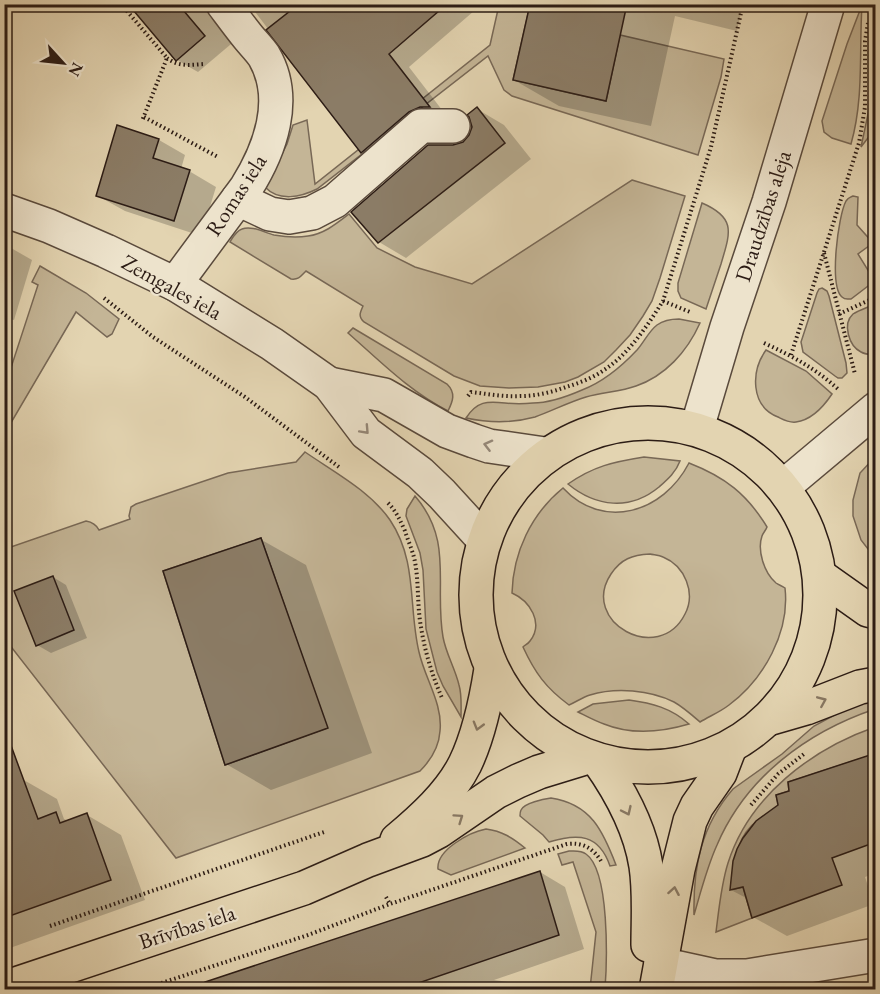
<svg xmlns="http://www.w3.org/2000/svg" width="880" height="994" font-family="'EB Garamond',serif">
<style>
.green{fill:#c4b596;stroke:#786856;stroke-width:1.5;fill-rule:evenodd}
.shadow{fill:#0003}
.building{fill:#8b7c66;stroke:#2c1c15;stroke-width:1.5}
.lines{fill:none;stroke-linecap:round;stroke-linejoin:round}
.minor-casing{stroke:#5a4a3c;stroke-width:36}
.major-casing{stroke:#2c1c15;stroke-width:36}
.path{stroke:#2c1c15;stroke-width:4;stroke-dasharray:1.5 3;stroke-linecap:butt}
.minor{stroke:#ede3cc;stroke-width:33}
.major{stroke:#e3d4b1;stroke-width:33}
.oneway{stroke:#96897a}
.oneway2{stroke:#887863}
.labels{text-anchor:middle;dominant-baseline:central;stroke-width:4.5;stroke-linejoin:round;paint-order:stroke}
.street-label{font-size:22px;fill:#2c1c15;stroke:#ede3cc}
</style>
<rect width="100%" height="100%" fill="#e3d4b1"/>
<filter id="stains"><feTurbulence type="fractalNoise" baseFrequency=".00333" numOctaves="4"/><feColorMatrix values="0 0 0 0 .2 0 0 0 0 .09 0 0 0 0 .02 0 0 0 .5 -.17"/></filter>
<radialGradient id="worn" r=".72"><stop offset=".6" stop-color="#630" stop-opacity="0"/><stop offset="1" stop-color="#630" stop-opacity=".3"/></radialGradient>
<g class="green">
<path d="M499,5H530L513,80L606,101L620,35L724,59L721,77L698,155L512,96L504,90L488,56L317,189C301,197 279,202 265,187L287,144L293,125L307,120L315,184L490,45Z"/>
<path d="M862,5C859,51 864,99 851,144L832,138L824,132L822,121L847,44Z"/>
<path d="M875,10V118L871,134L861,147L871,100L872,32Z"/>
<path d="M632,180L685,196L660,278L652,301L643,316L630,335L616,350L604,362L578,377L565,382L538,387L509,388L480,386L454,376L364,322C358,316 360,313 363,306L306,271C301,276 299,280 291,279L230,242C233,237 236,231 242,229C252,225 265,233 274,235C285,237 297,238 308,236C324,234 336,224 349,214L377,248L415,267L472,284Z"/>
<path d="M853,196L858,197L857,225L873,243L858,254L871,275L872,283L851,299C847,299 845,300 842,297C829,286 838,216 846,201C849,197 849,198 853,196Z"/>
<path d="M702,203C737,218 730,233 721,264C716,279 711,294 706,309L681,298L678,291V283Z"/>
<path d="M40,266L86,293L119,319L112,334L107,337L76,312L5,433V386L38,285L32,282Z"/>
<path d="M822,288L827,291L829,296L846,363L847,373L842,378H838L835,376L803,352L801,342L817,293L819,289Z"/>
<path d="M875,304V355C871,354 866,355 861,352C849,346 842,324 853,314C859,310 869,307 875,304Z"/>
<path d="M679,319L700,323C687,352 665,376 636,386C620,392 602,392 586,397C569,402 552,411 535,417C513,423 489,423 466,418C477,401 487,401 505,403C514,404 524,404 533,403C550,403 566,397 582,390C603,382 622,366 637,350C644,342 649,331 657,325C664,320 671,319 679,319Z"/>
<path d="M353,328L447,384C456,393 453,401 448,411C409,391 380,361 348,333Z"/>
<path d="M766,350L806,371L832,394C824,406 811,420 796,422C789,423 784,420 778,417C750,406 751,371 766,350Z"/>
<path d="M305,452C334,472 370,491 390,520C418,562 408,606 419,652C425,679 443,704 440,731C439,747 431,760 420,771L176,858L5,639V549L86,521C92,522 96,524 99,530L130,519L129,516L131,507L136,504L228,473L296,462ZM261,538L327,728L225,765L163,571Z"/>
<path d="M644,457L680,461C676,472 668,479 659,487C630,511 596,507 568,484C594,466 613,462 644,457Z"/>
<path d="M875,457V558L861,540L853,516V500L860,473Z"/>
<path d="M689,463C725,477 747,494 767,527C766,530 763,533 762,536C757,550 764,573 776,583C779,585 782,586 785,588C790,632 764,679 729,705C720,712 710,716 700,722C692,715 683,707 674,702C650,690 616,687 590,695C583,697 576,702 569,705C546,688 535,673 523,647C525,645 528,644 530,641C544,623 530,601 512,593C513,553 531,514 563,488C603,531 663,513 689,463ZM650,554C654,555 659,555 663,557C685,566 696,593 685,614C659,666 579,622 611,574C621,559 632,555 650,554Z"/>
<path d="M415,496C454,541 434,585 443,637C446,654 455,668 459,685C462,695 461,706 461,717L443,686L437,672L426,629L423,570L420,553L406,516L407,509Z"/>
<path d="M875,699V709C807,732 746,777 717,845C707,867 701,891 694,915C693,867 701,826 733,789L782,754L814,726L842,711Z"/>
<path d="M629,700C652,703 671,708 689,724C662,732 631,735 604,724C595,721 586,716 578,712L593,704Z"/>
<path d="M875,727V754L788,782L789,791L776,795L779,807C772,812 764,815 758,820C735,837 735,861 733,886L734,889L743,887L752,918L716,932C719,909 721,885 728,863C749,796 812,749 875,727Z"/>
<path d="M551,798C591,804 603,831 616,865L610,866C599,834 578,833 549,842L543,835L520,816C520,814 520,812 521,810C524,803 544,799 551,798Z"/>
<path d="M486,829C502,831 513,838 525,848L451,875L438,869C436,850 470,832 486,829Z"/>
<path d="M569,851C575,851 581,850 586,854C610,871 607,962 605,989H590L596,932L573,862L562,865L558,854Z"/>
</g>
<g class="shadow">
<path d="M130,4H230L237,39L198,72L177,60Z"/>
<path d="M249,4H469L474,11L409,67L449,119L383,164L362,152Z"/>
<path d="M531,4H743L737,31L675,16L651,126L559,106L514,80Z"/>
<path d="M477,109L504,125L531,159L406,258L379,242L453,146L464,143L471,136Z"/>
<path d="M159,140L185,155L181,169L189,171L216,187L201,236L125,211L98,196Z"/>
<path d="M4,244L32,260L14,320L4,317Z"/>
<path d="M260,539L306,565L372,753L271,790L226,764Z"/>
<path d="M53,577L66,585L87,638L51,653L37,645Z"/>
<path d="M876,756V873L865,877L874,904L787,936L753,917L748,899L731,890L780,805L791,792Z"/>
<path d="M22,779L57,799L64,819L69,821L87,815L121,835L145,900L10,948L11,949L4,952V845Z"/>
<path d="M540,872L565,887L584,949L494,980L566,990H186L272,962Z"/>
</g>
<g class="building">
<path d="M128,4H178L205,36L176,61Z"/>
<path d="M299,4H447L389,54L430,107H420L409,112L361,153L266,30Z"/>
<path d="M530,4H627L606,101L513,80Z"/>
<path d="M477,107L505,143L378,243L351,212L428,145H453L463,142L469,135L472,127L469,117L467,115Z"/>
<path d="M117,125L159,139L153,158L190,170L174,221L96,196Z"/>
<path d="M261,538L328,728L225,765L163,571Z"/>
<path d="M53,576L74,630L36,646L14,591Z"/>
<path d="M9,740L38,819L56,812L60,823L87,813L111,880L4,918V741Z"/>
<path d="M876,753V842L832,858L842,885L752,918L743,887L730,890L733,861L737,849L743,838L756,821L778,805L776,795L789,791L788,782Z"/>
<path d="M540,871L559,935L398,990H206L205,982Z"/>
</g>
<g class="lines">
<g class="minor-casing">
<g id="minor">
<path d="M238,199L270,214L289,217L312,213L335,201L421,126H453"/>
<path d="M4,210L49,226L106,251L175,284L272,344L329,384L366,433L420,473L442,494L483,539"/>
<path d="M175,284L246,188C270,150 289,99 264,56C260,50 254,44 249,38C240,27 232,16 223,4"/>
<path d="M329,384L384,395L447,431L474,441L489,446L545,454"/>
<path d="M697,428L727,327L769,202L828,4"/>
<path d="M783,487L876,409"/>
<path d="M661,964L716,976H747L876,955"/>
</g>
</g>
<g class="major-casing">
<g id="major">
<circle cx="648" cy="595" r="172"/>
<path d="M820,576L868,610L876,612"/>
<path d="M768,719L806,708L860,687L876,684"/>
<path d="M598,760C620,791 640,827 646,866C650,892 648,919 648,945"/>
<path d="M397,840C422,819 450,794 465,764C479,735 486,701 491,669"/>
<path d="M4,988L304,888L368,860L422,840L439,831L496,792L518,781L539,772L588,757"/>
<path d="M656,990L678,869L690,821L697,806L720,773L730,747"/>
</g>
</g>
<g class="path">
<path d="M121,4L167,58L142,121"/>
<path d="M167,58C178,67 191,65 204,64"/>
<path d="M144,117L218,157"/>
<path d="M824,253L855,374"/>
<path d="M876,253L871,256L876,264"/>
<path d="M104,298L153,337L245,397L339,467"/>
<path d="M663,301L690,312"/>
<path d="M839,314L876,297"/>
<path d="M764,343C792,356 815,368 838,389"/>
<path d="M791,355L859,143L865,107V41L868,23"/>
<path d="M468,396L471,392C488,394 504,397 521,396C537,396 552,392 566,387C579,383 593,378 604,370C629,354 647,326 663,301L711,147L743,4"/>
<path d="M388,503C396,511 400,520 405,531C408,541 413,551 415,562C419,583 417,606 421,627C425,652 432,675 442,698"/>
<path d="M751,805L778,774L804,754"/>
<path d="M386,897L390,904L567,844C582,842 593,848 601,861"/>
<path d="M50,926L324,832"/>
<path d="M140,990L308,935L390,904"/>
</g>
<use href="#minor" class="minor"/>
<use href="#major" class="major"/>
</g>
<defs><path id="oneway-chevron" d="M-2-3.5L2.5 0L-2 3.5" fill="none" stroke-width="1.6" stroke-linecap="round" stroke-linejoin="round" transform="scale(1.5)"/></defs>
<g class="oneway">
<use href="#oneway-chevron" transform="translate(365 430) rotate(47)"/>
<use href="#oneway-chevron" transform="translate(488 445) rotate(-166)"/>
</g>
<g class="oneway2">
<use href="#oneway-chevron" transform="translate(822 701) rotate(-23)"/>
<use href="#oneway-chevron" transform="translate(478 726) rotate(106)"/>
<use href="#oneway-chevron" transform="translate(627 811) rotate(65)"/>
<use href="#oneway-chevron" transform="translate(459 818) rotate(-35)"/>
<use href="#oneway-chevron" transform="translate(674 891) rotate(-80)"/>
</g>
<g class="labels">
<g class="street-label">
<text transform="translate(236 195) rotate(-57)">Romas iela</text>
<text transform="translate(763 216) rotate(-72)">Draudzības aleja</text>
<text transform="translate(172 287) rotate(29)">Zemgales iela</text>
<text transform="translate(187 927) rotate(-18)">Brīvības iela</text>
</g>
</g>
<rect width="880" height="994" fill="none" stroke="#e3d4b1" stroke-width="24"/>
<rect x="6" y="6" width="868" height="982" fill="none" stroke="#2c1c15" stroke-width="3"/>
<rect x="12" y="12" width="856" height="970" fill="none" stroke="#2c1c15" stroke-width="1.5"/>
<g transform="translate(63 63) rotate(117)" stroke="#ede3cc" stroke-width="4.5" paint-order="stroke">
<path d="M0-4.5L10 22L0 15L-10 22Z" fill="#2c1c15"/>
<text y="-9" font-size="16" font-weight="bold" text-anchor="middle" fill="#2c1c15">N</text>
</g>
<rect width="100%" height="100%" filter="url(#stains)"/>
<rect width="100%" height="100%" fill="url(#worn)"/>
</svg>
